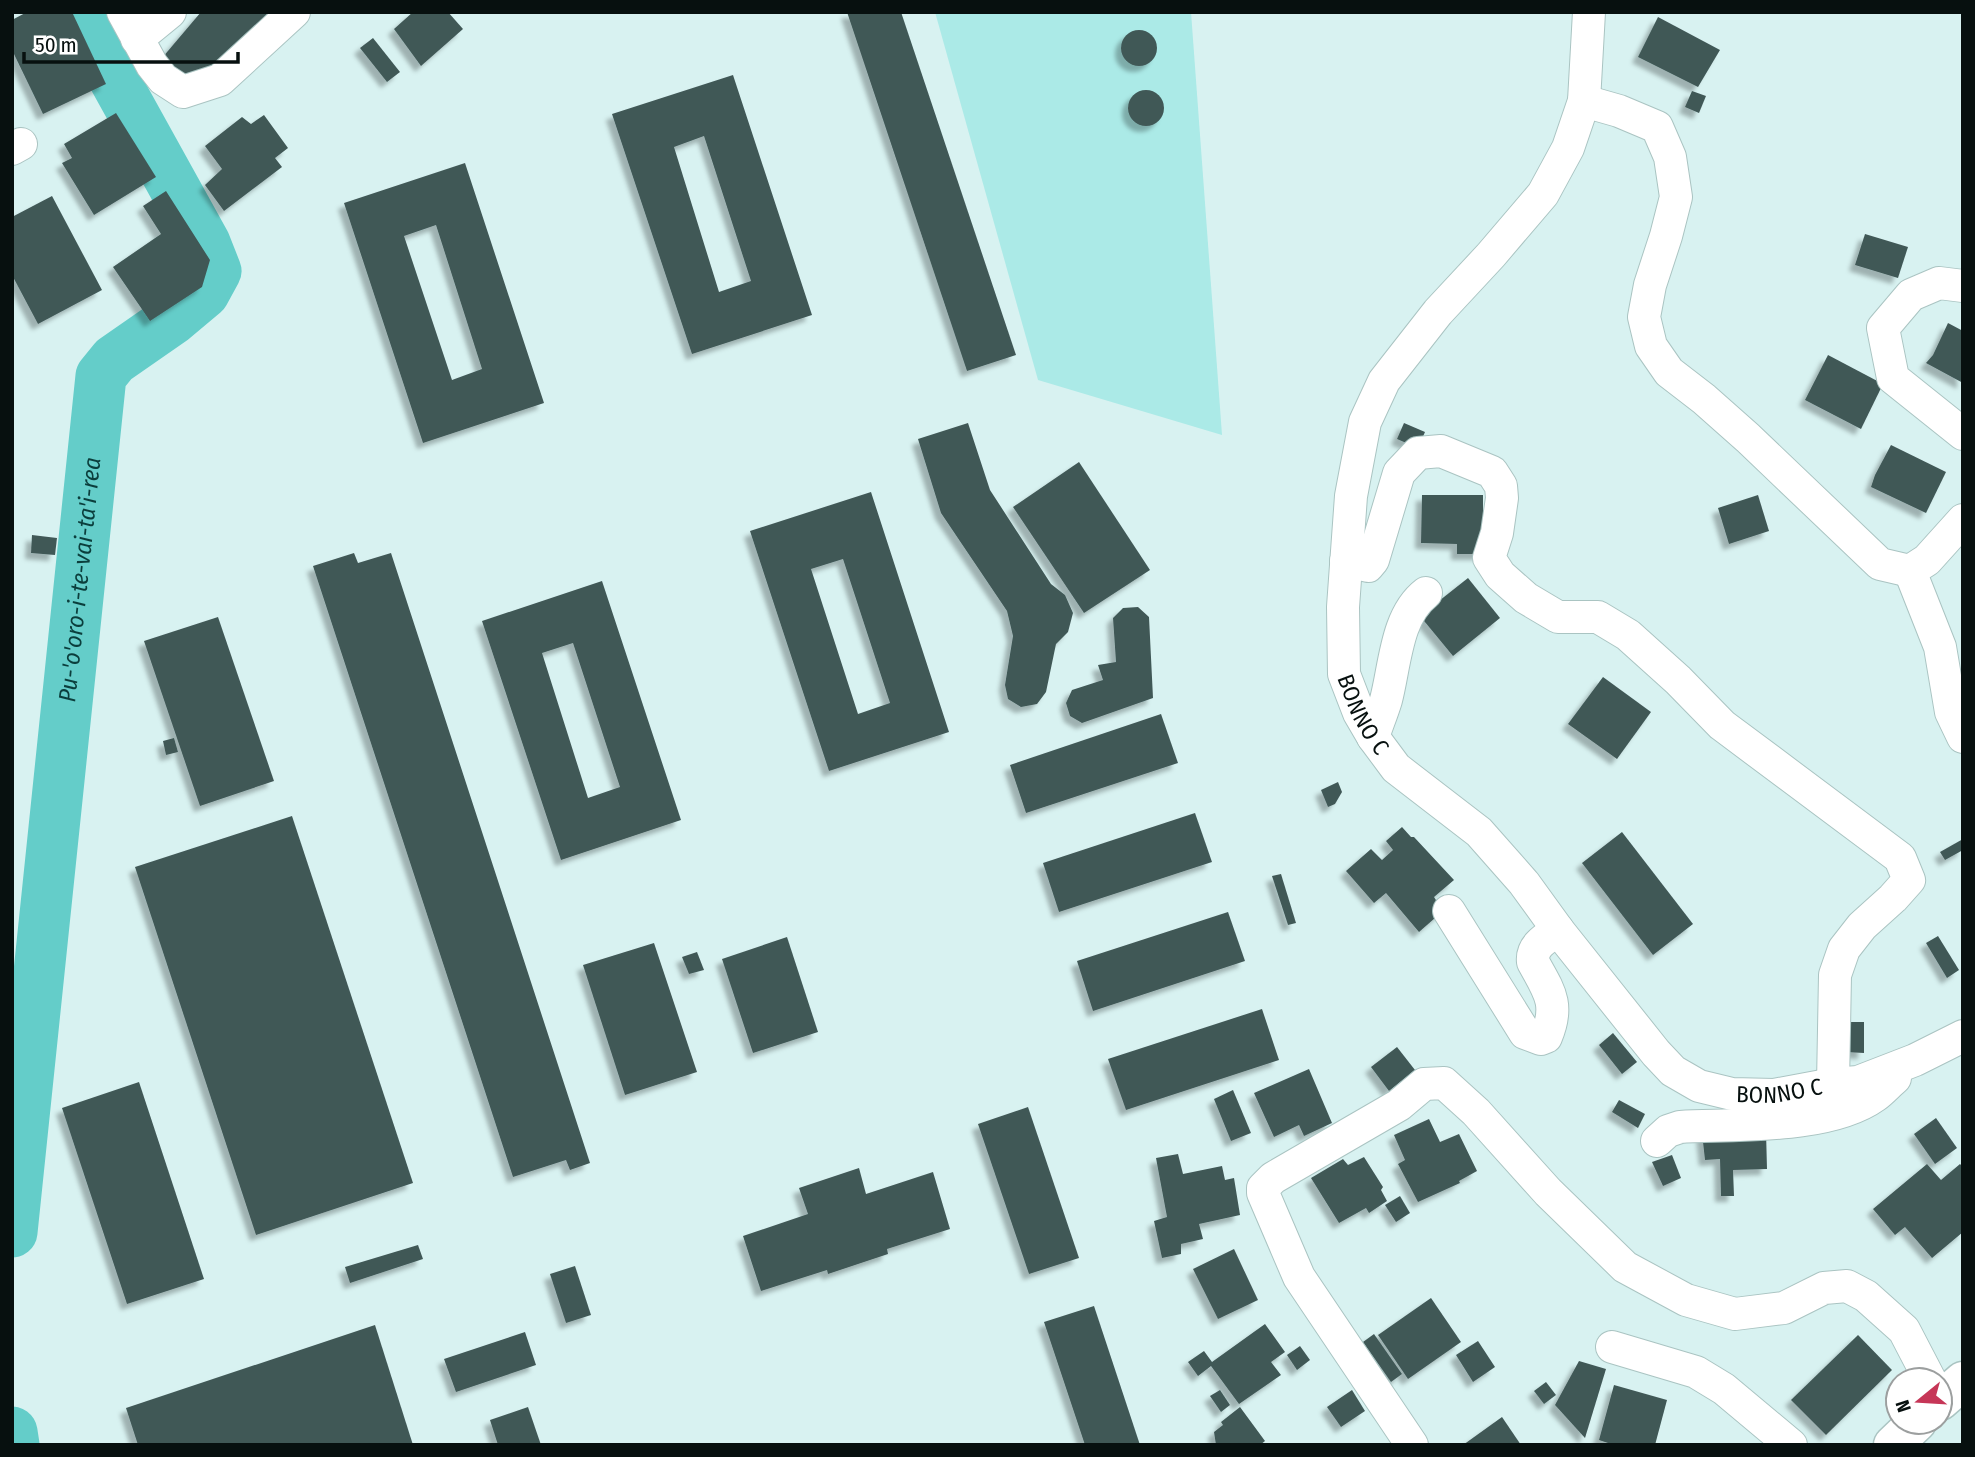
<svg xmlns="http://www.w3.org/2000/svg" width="1975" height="1457" font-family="'Fira Sans Condensed',sans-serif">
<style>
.green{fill:#abeae7}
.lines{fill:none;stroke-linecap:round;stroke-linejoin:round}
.river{stroke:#64cdc9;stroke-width:51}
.building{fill:#415857;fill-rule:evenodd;filter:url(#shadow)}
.minor-casing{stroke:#aac4c2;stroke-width:34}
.tertiary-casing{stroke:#aac4c2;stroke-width:41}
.minor{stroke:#fff;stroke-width:32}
.tertiary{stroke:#fff;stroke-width:38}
.labels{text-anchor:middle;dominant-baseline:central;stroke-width:7;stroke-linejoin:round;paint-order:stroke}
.street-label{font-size:23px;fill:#07100f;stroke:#fff}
.water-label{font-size:24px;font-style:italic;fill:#0b3e3c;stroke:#fff}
</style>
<defs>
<filter id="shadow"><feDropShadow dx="-6" dy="6" stdDeviation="2" flood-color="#0004"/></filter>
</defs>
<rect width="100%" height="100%" fill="#d8f2f1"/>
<path class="green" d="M935,12H1191L1222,435L1038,380Z"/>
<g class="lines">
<g class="river">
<path id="s1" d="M12,1232L101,376L114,360L173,319L204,293L216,271L205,243L77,12"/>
<path d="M12,1432L14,1445"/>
</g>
</g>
<g class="building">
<path d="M27,12H72L106,84L43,114L12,50V20Z"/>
<path d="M201,12H276L210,77L186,82L162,58Z"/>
<path d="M413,12H448L463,29L421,66L394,29Z"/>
<path d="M847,12H901L1016,355L967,371Z"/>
<path d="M1658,17L1720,50L1698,87L1638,57Z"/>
<circle cx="1139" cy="48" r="18"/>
<path d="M373,38L400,72L387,82L360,48Z"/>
<path d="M733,75L812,315L692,354L612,114ZM704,136L751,281L719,292L674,147Z"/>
<circle cx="1146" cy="108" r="18"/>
<path d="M1692,91L1706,96L1699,113L1685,107Z"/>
<path d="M116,113L156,177L94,215L62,163L72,158L64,144Z"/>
<path d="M264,115L288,148L275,158L282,167L224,211L205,185L222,169L205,146L242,117L251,124Z"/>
<path d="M465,163L544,403L423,443L344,203ZM436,225L482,369L452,380L404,236Z"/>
<path d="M166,191L210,260L202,287L150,321L113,267L161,234L143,206Z"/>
<path d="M52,196L102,290L38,324L12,275V217Z"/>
<path d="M1865,234L1908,247L1898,278L1855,265Z"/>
<path d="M1948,323L1963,331V383L1926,363L1933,355Z"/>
<path d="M1828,355L1883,384L1861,429L1805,400Z"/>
<path d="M968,423L990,490L1051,584L1065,595L1073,613L1068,632L1056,644L1046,692L1037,704L1021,707L1008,699L1005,685L1013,636L1007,611L941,513L918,439Z"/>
<path d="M1404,423L1425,432L1418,448L1397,439Z"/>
<path d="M1891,445L1946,472L1926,513L1871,487L1875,475Z"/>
<path d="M1079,462L1150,570L1084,613L1013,507Z"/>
<path d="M871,492L949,732L829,771L750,531ZM843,559L890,703L858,714L811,569Z"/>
<path d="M1422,495H1483V554H1457V544L1421,543Z"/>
<path d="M1758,495L1769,531L1729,544L1718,508Z"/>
<path d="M32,535L57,538L55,555L31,553Z"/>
<path d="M354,553L358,563L391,553L590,1163L570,1170L566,1160L513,1177L313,566Z"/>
<path d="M1468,578L1500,618L1453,656L1420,616Z"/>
<path d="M602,581L681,820L561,860L482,621ZM573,643L620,787L588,798L542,653Z"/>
<path d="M1138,607L1149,617L1153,698L1082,723L1070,716L1066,703L1072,690L1103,680L1098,665L1116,662L1113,618L1123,608Z"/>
<path d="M218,617L274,781L200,806L144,641Z"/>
<path d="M1603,677L1651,712L1617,759L1568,724Z"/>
<path d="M1161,714L1178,763L1026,813L1010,765Z"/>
<path d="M174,738L178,752L166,755L163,741Z"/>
<path d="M1338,782L1342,792L1335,804L1328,807L1321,790Z"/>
<path d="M1195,813L1212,862L1059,912L1043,863Z"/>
<path d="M292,816L413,1183L256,1235L135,867Z"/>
<path d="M1402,827L1411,837H1414L1454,880L1434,897L1443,911L1419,932L1386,893L1374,903L1346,871L1371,849L1382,860L1393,850L1386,841Z"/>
<path d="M1622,832L1693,924L1653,955L1582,863Z"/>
<path d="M1963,839V850L1945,860L1940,852Z"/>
<path d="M1281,874L1296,923L1288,925L1272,876Z"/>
<path d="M1228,912L1245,961L1093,1011L1077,961Z"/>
<path d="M1938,936L1959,970L1947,978L1926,943Z"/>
<path d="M787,937L818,1032L753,1053L722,959Z"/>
<path d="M654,943L697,1072L625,1095L583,965Z"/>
<path d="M697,952L704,970L689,974L682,957Z"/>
<path d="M1262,1009L1279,1060L1126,1110L1108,1059Z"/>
<path d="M1846,1022H1864V1053L1846,1052Z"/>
<path d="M1613,1033L1637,1062L1622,1074L1599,1045Z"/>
<path d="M1397,1047L1415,1070L1389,1091L1371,1067Z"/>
<path d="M1309,1069L1332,1123L1304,1136L1299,1125L1274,1137L1254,1093Z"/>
<path d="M139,1082L204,1279L127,1304L62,1108Z"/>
<path d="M1233,1090L1251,1133L1231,1141L1214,1099Z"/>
<path d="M1619,1100L1645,1114L1638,1128L1612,1112Z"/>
<path d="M1028,1107L1079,1258L1029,1274L978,1124Z"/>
<path d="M1936,1118L1957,1148L1935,1164L1914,1134Z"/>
<path d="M1429,1119L1440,1142L1459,1134L1477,1171L1459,1181L1460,1183L1418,1202L1398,1164L1405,1160L1394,1135Z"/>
<path d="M1766,1131L1767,1169L1733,1170L1734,1196H1721L1720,1159L1705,1160L1702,1133Z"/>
<path d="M1178,1154L1183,1174L1222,1166L1225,1180L1234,1178L1240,1215L1199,1224L1203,1239L1181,1244V1254L1162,1258L1154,1221L1167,1217L1156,1158Z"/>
<path d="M1672,1155L1681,1178L1663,1186L1652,1162Z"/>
<path d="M1364,1157L1383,1187L1381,1190L1387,1201L1369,1213L1366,1208L1339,1223L1311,1178L1343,1159L1348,1165Z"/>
<path d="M1927,1164L1941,1180L1960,1164L1963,1167V1232L1932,1258L1905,1227L1895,1235L1873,1209Z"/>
<path d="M859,1168L866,1194L933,1172L950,1229L887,1249L888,1254L828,1274L827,1270L761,1291L743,1236L808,1214L799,1188Z"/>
<path d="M1400,1196L1410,1213L1396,1222L1385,1205Z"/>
<path d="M418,1245L423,1259L350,1283L345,1267Z"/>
<path d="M1234,1249L1258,1300L1218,1319L1193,1269Z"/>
<path d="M575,1266L591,1315L566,1323L550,1274Z"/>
<path d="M1431,1298L1461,1342L1408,1379L1378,1335Z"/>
<path d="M1094,1306L1140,1445H1085L1044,1322Z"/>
<path d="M1265,1324L1285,1352L1271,1362L1281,1375L1239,1404L1211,1366L1198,1376L1188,1362L1204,1351L1212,1362Z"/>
<path d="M375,1325L413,1445H138L126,1408Z"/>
<path d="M525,1332L536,1365L456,1392L444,1359Z"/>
<path d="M1374,1334L1402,1374L1391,1382L1363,1342Z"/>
<path d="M1858,1335L1892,1370L1826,1435L1791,1400Z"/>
<path d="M1478,1341L1495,1367L1473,1382L1456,1355Z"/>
<path d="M1300,1346L1310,1360L1297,1370L1287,1355Z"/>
<path d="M1579,1361L1606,1369L1585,1438L1555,1405Z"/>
<path d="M1546,1382L1556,1395L1544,1404L1534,1391Z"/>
<path d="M1614,1385L1667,1400L1655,1445H1614L1599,1440Z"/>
<path d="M1220,1390L1230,1405L1221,1412L1210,1396Z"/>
<path d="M1352,1390L1365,1411L1341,1427L1327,1407Z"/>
<path d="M528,1407L541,1445H498L490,1420Z"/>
<path d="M1240,1407L1265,1441L1260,1445H1216L1214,1432L1223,1425L1221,1422Z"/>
<path d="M1502,1417L1521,1445H1463Z"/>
</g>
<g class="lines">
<g class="minor-casing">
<g id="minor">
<path d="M123,12L152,65L163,79L183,92L220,80L294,12"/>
<path id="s2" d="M1589,12L1584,101L1568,148L1543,194L1491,255L1438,312L1384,381L1365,422L1351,496L1343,607L1344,674L1359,713L1373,737L1396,768L1479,832L1524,883L1558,930L1656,1053L1673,1071L1699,1086L1732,1094L1774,1095L1833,1084L1858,1082L1915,1060L1963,1036"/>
<path d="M137,39L170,12"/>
<path d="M1584,101L1619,111L1657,127L1670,157L1676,197L1666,236L1650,285L1644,317L1651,346L1669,372L1704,399L1748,438L1880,564L1910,571L1927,560L1963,520"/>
<path d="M12,149L21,144"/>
<path d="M1963,286L1939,283L1911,295L1883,328L1893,378L1963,434"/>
<path d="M1346,561L1368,566L1373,560L1399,473L1418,453L1441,451L1492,472L1501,486L1502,498L1497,533L1489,558L1500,575L1526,598L1558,617H1598L1628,635L1678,680L1722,725L1900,858L1909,880L1893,898L1862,926L1844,949L1835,975L1833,1084"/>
<path d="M1910,571L1940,647L1951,712L1963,737"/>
<path d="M1373,737C1377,725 1382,713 1386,700C1395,666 1396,616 1426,593"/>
<path d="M1449,911L1525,1033L1541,1039L1546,1037C1560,1004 1549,991 1533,962C1531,946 1546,938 1558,930"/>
<path d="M1657,1141L1668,1131L1680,1127C1736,1124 1829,1129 1875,1096C1882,1091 1888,1084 1895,1078"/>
<path d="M1612,1347L1696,1372L1724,1389L1791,1445"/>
<path d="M1412,1445L1299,1277L1263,1193V1188L1273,1178L1399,1105L1424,1084L1444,1083L1476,1112L1548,1192L1625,1267L1686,1300L1735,1314L1784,1308L1824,1288L1847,1286L1866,1296L1904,1330L1930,1380"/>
</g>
</g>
<g class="tertiary-casing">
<g id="tertiary">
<path d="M1940,1401L1963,1381"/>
<path d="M1893,1445L1917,1422"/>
</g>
</g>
<use href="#minor" class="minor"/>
<use href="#tertiary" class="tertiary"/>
</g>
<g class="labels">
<g class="street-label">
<text stroke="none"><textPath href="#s2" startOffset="780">BONNO C</textPath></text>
<text stroke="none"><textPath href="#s2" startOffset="1368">BONNO C</textPath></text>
</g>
<g class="water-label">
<text stroke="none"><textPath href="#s1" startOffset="656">Pu-'o'oro-i-te-vai-ta'i-rea</textPath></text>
</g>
</g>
<rect width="1975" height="1457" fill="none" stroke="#07100f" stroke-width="28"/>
<g transform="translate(1919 1401) rotate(252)"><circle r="33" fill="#ffffff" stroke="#9c9f9f" stroke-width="2"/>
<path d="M0-5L12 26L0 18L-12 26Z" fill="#c63657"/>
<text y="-10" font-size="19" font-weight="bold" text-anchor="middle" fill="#07100f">N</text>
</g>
<path d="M24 52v10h214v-10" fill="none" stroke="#07100f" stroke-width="3.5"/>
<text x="35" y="52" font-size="21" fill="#07100f" stroke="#ffffff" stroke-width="5" paint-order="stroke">50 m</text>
</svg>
